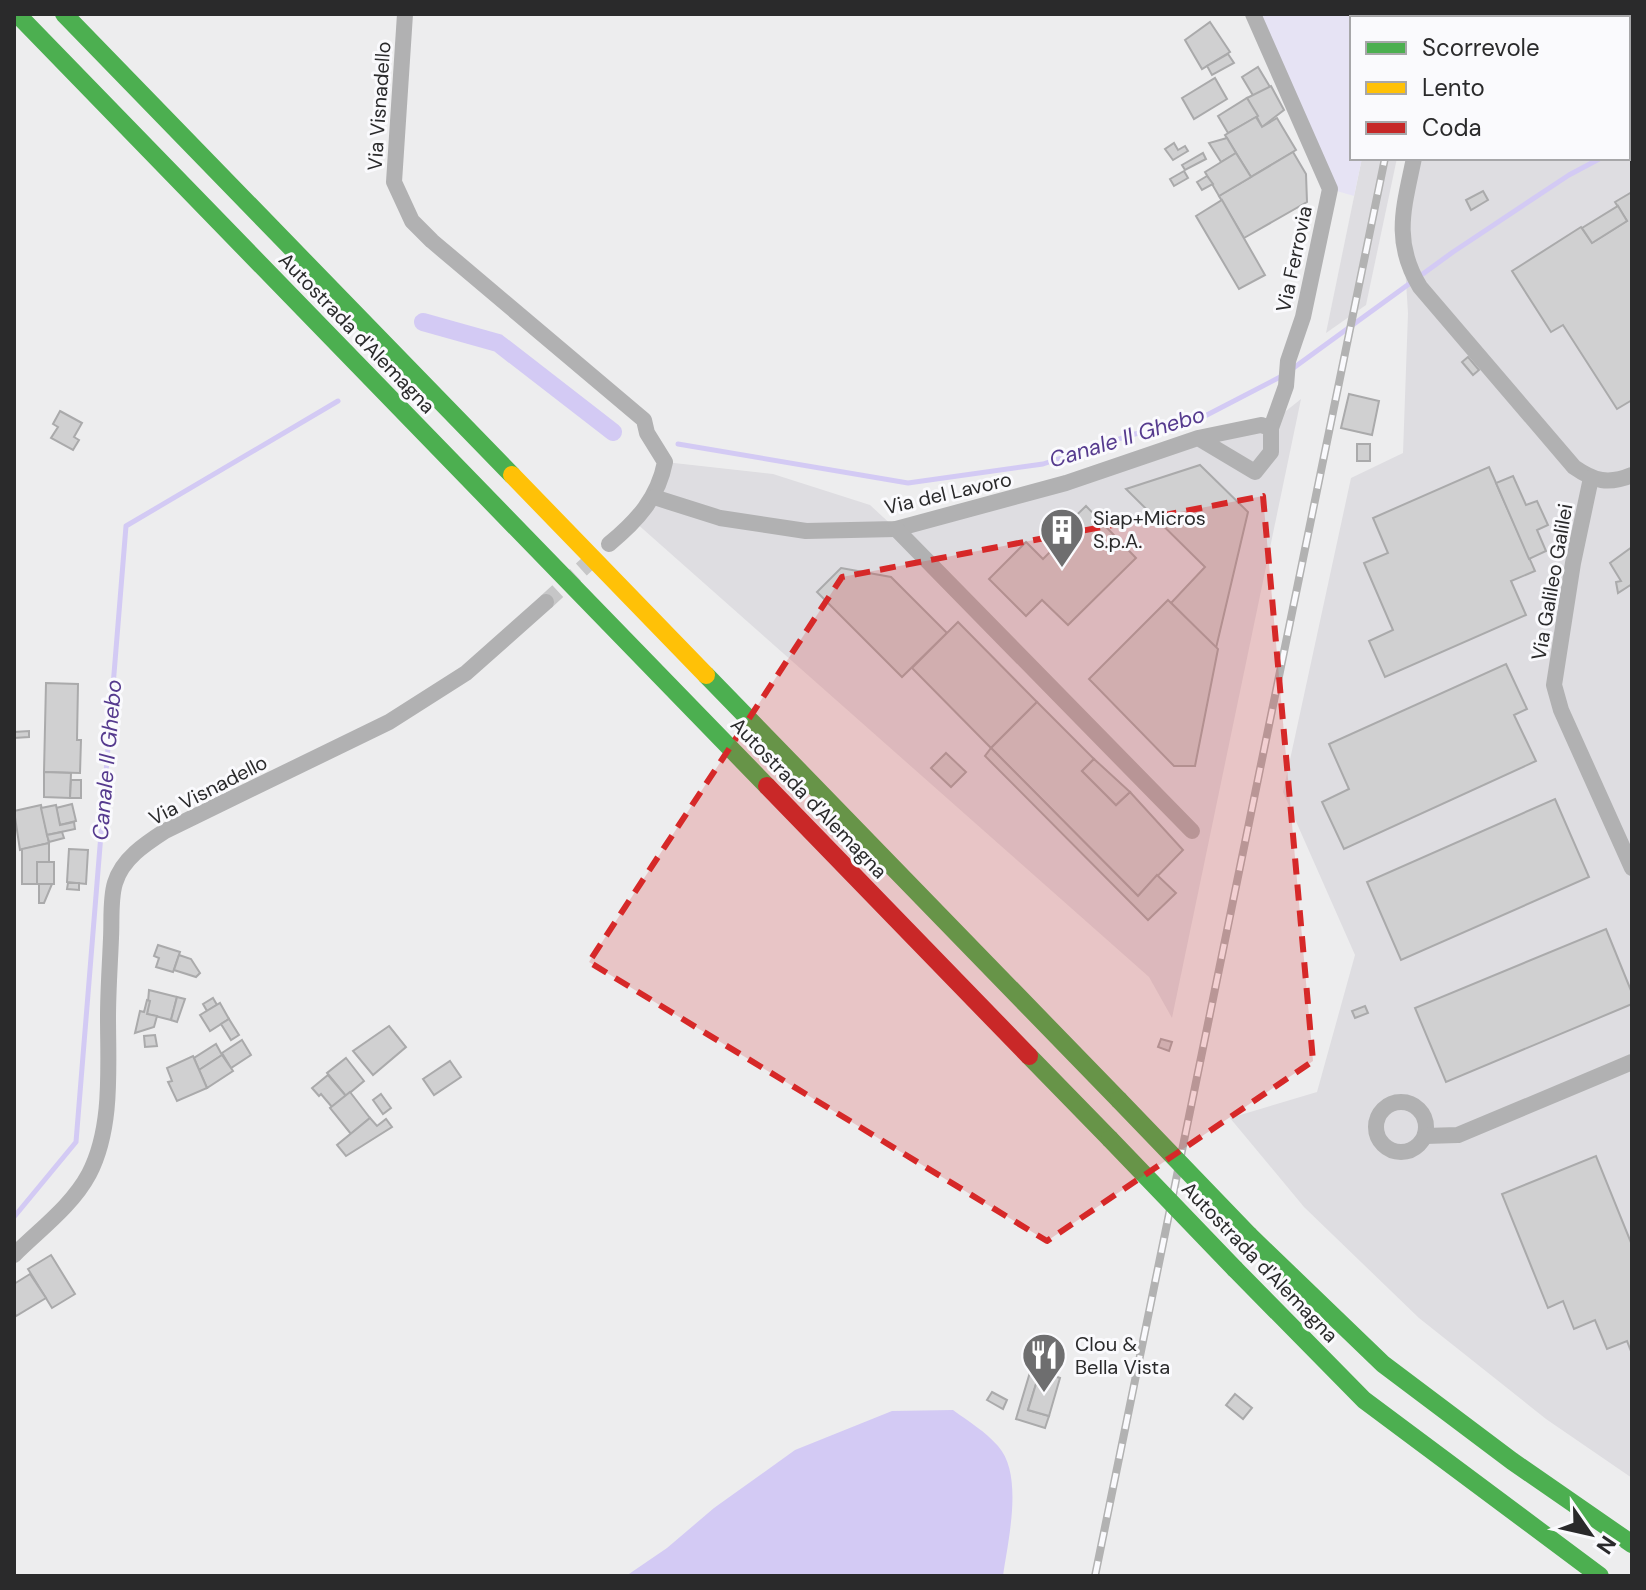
<svg xmlns="http://www.w3.org/2000/svg" width="1646" height="1590" font-family="'DM Sans',sans-serif">
<style>
.built{fill:#dedde1}
.green{fill:#e6e3f4}
.water{fill:#d3caf4}
.lines{fill:none;stroke-linecap:round;stroke-linejoin:round}
.stream{stroke:#d3caf4;stroke-width:5}
.canal{stroke:#d3caf4;stroke-width:18}
.building{fill:#d0d0d1;stroke:#aaaaab;stroke-width:2}
.street-tunnel{stroke:#c6c6c7;stroke-width:16;stroke-dasharray:16 8;stroke-linecap:butt}
.street{stroke:#b1b1b2;stroke-width:16}
.fast{stroke:#4caf50;stroke-width:18}
.slow{stroke:#ffc107;stroke-width:18}
.jam{stroke:#c62828;stroke-width:18}
.rail-casing{stroke:#b2b2b2;stroke-width:8}
.rail{stroke:#fafafd;stroke-width:5;stroke-dasharray:15;stroke-linecap:butt}
.fast-bridge{stroke:#4caf50;stroke-width:18}
.marked{fill:#d62828;fill-opacity:0.2;stroke:#d62828;stroke-width:6;stroke-dasharray:16 10;stroke-linejoin:round}
.labels{text-anchor:middle;dominant-baseline:central;stroke-width:6;stroke-linejoin:round;paint-order:stroke}
.street-label{font-size:20px;fill:#2a2a2b;stroke:#fafafd}
.poi-label{font-size:20px;fill:#2a2a2b;stroke:#fafafd;text-anchor:start}
.water-label{font-size:22px;font-style:italic;fill:#553a8e;stroke:#fafafd}
</style>
<rect width="100%" height="100%" fill="#ededee"/>
<g class="built">
<path d="M1444,14H1632V1478L1546,1419L1419,1318L1304,1207L1230,1118L1317,1092L1355,955L1283,792L1351,478L1403,453L1408,313L1402,219L1414,158H1628V18H1443Z"/>
<path d="M1362,158H1397L1366,305L1326,333Z"/>
<path d="M1301,399L1172,1018L1149,977L635,522L665,462L773,474L870,505L896,529L1271,423Z"/>
</g>
<path class="green" d="M1253,14H1391L1390,18H1352V158H1362L1354,196L1330,189Z"/>
<path class="water" d="M953,1410C968,1421 986,1432 998,1446C1024,1475 1008,1540 1003,1576H626L667,1548L714,1508L795,1450L892,1411Z"/>
<g class="lines">
<g class="stream">
<path d="M1628,145L1632,143"/>
<path d="M1292,369L1453,252L1569,175L1601,158"/>
<path d="M678,444L908,483L1043,464L1131,435L1203,417L1284,375"/>
<path d="M14,1217L76,1142L126,526L338,401"/>
</g>
<path class="canal" d="M423,322L498,343L613,432"/>
</g>
<g class="building">
<path d="M1552,14H1632V34L1628,36V18H1544Z"/>
<path d="M1210,22L1230,52L1202,69L1185,40Z"/>
<path d="M1632,43V113L1628,115V45Z"/>
<path d="M1228,54L1234,63L1212,75L1207,66Z"/>
<path d="M1258,67L1270,87L1254,97L1242,77Z"/>
<path d="M1215,78L1227,99L1194,119L1182,98Z"/>
<path d="M1271,86L1284,110L1262,127L1247,98Z"/>
<path d="M1247,98L1258,116L1228,133L1218,116Z"/>
<path d="M1256,117L1262,127L1277,118L1296,150L1251,177L1225,135Z"/>
<path d="M1227,138L1236,153L1221,162L1209,143Z"/>
<path d="M1174,143L1178,150L1185,146L1188,151L1173,160L1165,149Z"/>
<path d="M1293,152L1306,174L1307,202L1244,238L1219,196Z"/>
<path d="M1203,153L1206,159L1185,170L1182,165Z"/>
<path d="M1236,153L1251,177L1219,196L1205,172Z"/>
<path d="M1184,171L1188,178L1174,186L1170,179Z"/>
<path d="M1207,176L1213,184L1202,190L1197,182Z"/>
<path d="M1483,191L1488,200L1471,210L1466,200Z"/>
<path d="M1632,192V400L1617,409L1563,325L1551,332L1512,271L1581,227L1592,243L1627,221L1615,202Z"/>
<path d="M1222,200L1265,275L1239,289L1196,216Z"/>
<path d="M1618,206L1627,221L1592,243L1582,228Z"/>
<path d="M1468,357L1479,370L1473,375L1462,362Z"/>
<path d="M1349,394L1379,401L1372,435L1341,428Z"/>
<path d="M60,411L82,423L74,437L79,440L73,450L51,438L58,427L53,424Z"/>
<rect x="1357" y="444" width="13" height="17"/>
<path d="M1200,465L1248,512L1216,648L1171,603L1205,567L1126,489Z"/>
<path d="M1489,467L1535,571L1511,581L1526,615L1385,677L1369,641L1393,630L1364,563L1388,553L1373,518Z"/>
<path d="M1513,476L1526,505L1537,501L1548,525L1537,530L1546,551L1529,559L1496,483Z"/>
<path d="M1086,506L1136,558L1068,625L1042,600L1026,616L989,579L1026,542L1043,559L1059,543L1054,537Z"/>
<path d="M1632,547V584L1618,593L1616,582L1621,581L1610,563Z"/>
<path d="M841,568L891,577L947,633L902,677L817,592Z"/>
<path d="M1168,600L1218,649L1195,766H1174L1089,679Z"/>
<path d="M958,622L1037,702L991,748L912,668Z"/>
<path d="M1506,664L1527,709L1514,715L1536,761L1344,849L1322,802L1349,789L1329,744Z"/>
<path d="M46,683L78,684L77,740H81L80,773L44,772Z"/>
<path d="M1037,702L1094,759L1082,771L1116,805L1130,792L1183,850L1138,896L991,748Z"/>
<path d="M29,731V737L14,738V732Z"/>
<path d="M991,748L1138,896L1157,875L1176,893L1148,920L985,756Z"/>
<path d="M946,753L966,772L951,787L931,768Z"/>
<path d="M1094,759L1130,792L1116,805L1082,771Z"/>
<path d="M44,772L71,773L70,798L44,797Z"/>
<path d="M71,780H81V798H70Z"/>
<path d="M1555,799L1589,877L1401,960L1367,882Z"/>
<path d="M72,804L76,821L60,825L56,808Z"/>
<path d="M41,805L49,843L20,850L14,811Z"/>
<path d="M56,805L60,825L74,822L75,829L47,835L41,808Z"/>
<path d="M62,832L64,838L49,842L47,835Z"/>
<path d="M49,843V862H37V884H22V849Z"/>
<path d="M69,849L88,850L86,884L67,882Z"/>
<rect x="37" y="862" width="17" height="22"/>
<path d="M68,883H79V890L67,889Z"/>
<path d="M39,884H52L44,903H39Z"/>
<path d="M1606,929L1632,993V1004L1446,1082L1415,1008Z"/>
<path d="M158,945L180,952L173,972L156,967L159,958L154,956Z"/>
<path d="M179,955L191,959L200,973L196,977L174,970Z"/>
<path d="M149,990L177,997L171,1020L147,1014Z"/>
<path d="M177,997L185,999L177,1022L171,1020Z"/>
<path d="M213,998L217,1005L207,1011L203,1004Z"/>
<path d="M147,1000L150,1001L147,1014L157,1016L154,1027L135,1033L140,1011L144,1012Z"/>
<path d="M220,1003L229,1019L210,1031L200,1015Z"/>
<path d="M1365,1006L1368,1013L1355,1018L1352,1011Z"/>
<path d="M229,1019L239,1035L231,1040L221,1024Z"/>
<path d="M389,1026L406,1047L373,1075L353,1051Z"/>
<path d="M155,1035L157,1046L145,1047L144,1036Z"/>
<path d="M1161,1039L1172,1042L1169,1051L1158,1047Z"/>
<path d="M242,1040L251,1055L231,1068L222,1053Z"/>
<path d="M216,1044L222,1055L199,1070L194,1058Z"/>
<path d="M222,1055L233,1071L207,1088L199,1070Z"/>
<path d="M193,1056L207,1088L177,1101L168,1082L172,1081L167,1068Z"/>
<path d="M346,1058L364,1081L346,1096L327,1073Z"/>
<path d="M450,1061L461,1077L434,1095L423,1079Z"/>
<path d="M328,1075L346,1096L332,1107L321,1094L319,1096L312,1088Z"/>
<path d="M350,1092L370,1118L351,1134L330,1108Z"/>
<path d="M381,1094L391,1108L383,1114L373,1100Z"/>
<path d="M370,1118L377,1126L386,1119L392,1127L346,1156L337,1145Z"/>
<path d="M1596,1156L1632,1245V1354L1627,1341L1607,1349L1595,1320L1574,1329L1563,1301L1548,1308L1502,1194Z"/>
<path d="M51,1255L75,1294L52,1308L28,1269Z"/>
<path d="M30,1274L46,1298L16,1316L14,1312V1284Z"/>
<path d="M1031,1369L1040,1371L1028,1410L1049,1416L1045,1428L1016,1419Z"/>
<path d="M1040,1371L1060,1378L1049,1416L1028,1410Z"/>
<path d="M992,1392L1007,1400L1003,1409L987,1400Z"/>
<path d="M1235,1394L1252,1408L1243,1419L1226,1405Z"/>
</g>
<g class="lines">
<path class="street-tunnel" d="M546,602L596,556"/>
<g class="street">
<path d="M405,14L394,182L412,221L432,241L644,420L647,433L665,462C658,498 637,521 609,544"/>
<path d="M1253,14L1330,189L1303,317L1288,361L1286,386L1271,428"/>
<path d="M1443,18L1444,14"/>
<path d="M1414,158C1404,207 1392,241 1420,287L1574,467C1594,481 1608,485 1632,475"/>
<path d="M1591,478L1573,563L1554,685L1561,710L1632,868"/>
<path d="M654,497L720,518L806,531L896,529L1066,483L1198,438L1261,425L1271,428V452L1255,472L1198,438"/>
<path d="M896,529L1192,831"/>
<circle cx="1401" cy="1127" r="25"/>
<path d="M1425,1136L1458,1135L1632,1062"/>
<path d="M14,1255C39,1230 72,1206 89,1174C113,1128 108,1068 108,1017C108,991 110,964 111,938C112,921 110,899 115,883C122,859 145,844 165,831L389,722L466,673L546,602"/>
</g>
<g class="fast">
<path d="M17,14L767,786"/>
<path d="M64,14L512,475"/>
<path d="M706,675L1119,1100"/>
<path d="M1029,1056L1110,1139"/>
<path d="M1249,1235L1383,1364L1512,1461L1632,1544"/>
<path d="M1235,1269L1364,1400L1600,1576"/>
</g>
<path class="slow" d="M512,475L706,675"/>
<path class="jam" d="M767,786L1029,1056"/>
<g class="rail-casing">
<g id="rail">
<path d="M1404,18L1405,14"/>
<path d="M1095,1576L1385,158"/>
</g>
</g>
<use href="#rail" class="rail"/>
<g class="fast-bridge">
<path d="M1119,1100L1249,1235"/>
<path d="M1110,1139L1235,1269"/>
</g>
</g>
<path class="marked" d="M1263,496L1313,1061L1047,1241L589,962L842,577Z"/>
<defs>
<g id="building-pin" transform="scale(2.3)"><path d="M0 17L-7.5 6A9.5 9.5 0 1 1 7.5 6Z" fill="#6e6e6f" stroke="#fafafd"/><path d="M-4-6H4V6H1V3H-1V6H-4ZM-2.5-4.3h1.7v1.8h-1.7ZM.8-4.3h1.7v1.8H.8ZM-2.5-1h1.7V.8h-1.7ZM.8-1h1.7V.8H.8Z" fill="#fff"/></g>
<g id="restaurant-pin" transform="scale(2.3)"><path d="M0 17L-7.5 6A9.5 9.5 0 1 1 7.5 6Z" fill="#6e6e6f" stroke="#fafafd"/><path d="M-5-6h1v4h1v-4h1v4h1v-4h1v5L-1.5 .5V6h-2V.5L-5-1ZM5-6V6H3V1.5H1.5Q1.5-4 5-6Z" fill="#fff"/></g>
</defs>
<g fill-rule="evenodd">
<use href="#building-pin" x="1062" y="530"/>
<use href="#restaurant-pin" x="1044" y="1355"/>
</g>
<g class="labels">
<g class="street-label">
<text transform="translate(379 106) rotate(-86)">Via Visnadello</text>
<text transform="translate(1294 259) rotate(-78)">Via Ferrovia</text>
<text transform="translate(357 333) rotate(46)">Autostrada d'Alemagna</text>
<text transform="translate(948 493) rotate(-13)">Via del Lavoro</text>
<text transform="translate(1552 582) rotate(-80)">Via Galileo Galilei</text>
<text transform="translate(208 790) rotate(-27)">Via Visnadello</text>
<text transform="translate(809 798) rotate(46)">Autostrada d'Alemagna</text>
<text transform="translate(1260 1262) rotate(46)">Autostrada d'Alemagna</text>
</g>
<g class="poi-label">
<text x="1093" y="518">Siap+Micros<tspan x="1093" dy="23">S.p.A.</tspan></text>
<text x="1075" y="1344">Clou &amp;<tspan x="1075" dy="23">Bella Vista</tspan></text>
</g>
<g class="water-label">
<text transform="translate(1127 437) rotate(-17)">Canale Il Ghebo</text>
<text transform="translate(107 760) rotate(-85)">Canale Il Ghebo</text>
</g>
</g>
<rect width="1646" height="1590" fill="none" stroke="#2a2a2b" stroke-width="32"/>
<rect x="1350" y="16" width="280" height="144" fill="#fafafd" stroke="#a7a7a9" stroke-width="2"/>
<rect x="1366" y="42" width="40" height="12" fill="#4caf50" stroke="#a7a7a9" stroke-width="2"/>
<text x="1422" y="56" font-size="24" fill="#2a2a2b">Scorrevole</text>
<rect x="1366" y="82" width="40" height="12" fill="#ffc107" stroke="#a7a7a9" stroke-width="2"/>
<text x="1422" y="96" font-size="24" fill="#2a2a2b">Lento</text>
<rect x="1366" y="122" width="40" height="12" fill="#c62828" stroke="#a7a7a9" stroke-width="2"/>
<text x="1422" y="136" font-size="24" fill="#2a2a2b">Coda</text>
<g transform="translate(1590 1534) rotate(124)" stroke="#fafafd" stroke-width="6" paint-order="stroke">
<path d="M0-6L14 30L0 20L-14 30Z" fill="#2a2a2b"/>
<text y="-12" font-size="22" font-weight="bold" text-anchor="middle" fill="#2a2a2b">N</text>
</g>
</svg>
